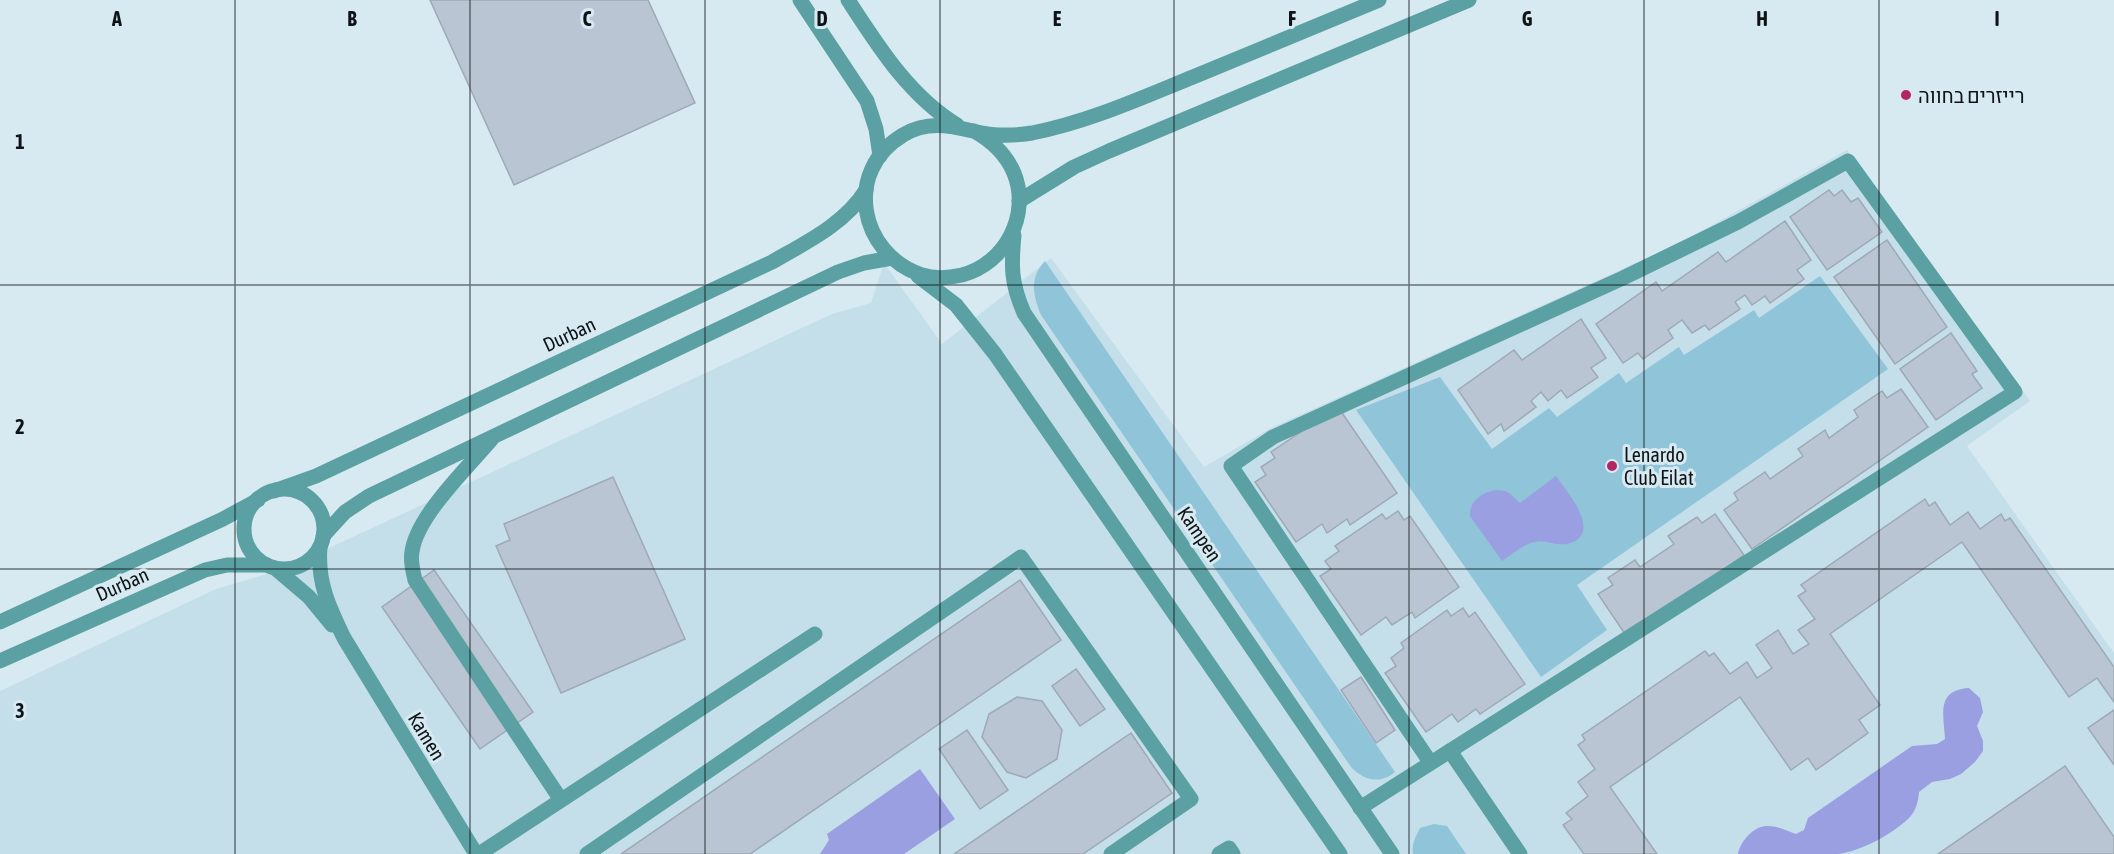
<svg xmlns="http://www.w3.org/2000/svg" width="2114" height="854" font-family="'Asap Condensed',Heebo,sans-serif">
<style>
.built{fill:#c4dfea}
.green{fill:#8fc4d9}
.water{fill:#999fe1}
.building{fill:#b9c5d2;stroke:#9ea9b6;stroke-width:1.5}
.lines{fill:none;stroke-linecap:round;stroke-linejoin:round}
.minor{stroke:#5ba0a2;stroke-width:15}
.grid{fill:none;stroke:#0d1316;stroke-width:1.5;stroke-opacity:0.55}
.poi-dot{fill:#b22662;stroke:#d7eaf2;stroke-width:2}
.labels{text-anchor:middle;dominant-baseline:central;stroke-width:6;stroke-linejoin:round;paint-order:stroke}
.poi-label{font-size:20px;fill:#0d1316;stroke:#d7eaf2;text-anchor:start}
.street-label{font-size:20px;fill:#0d1316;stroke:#d7eaf2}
.grid-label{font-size:20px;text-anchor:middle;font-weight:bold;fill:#0d1316;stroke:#d7eaf2;stroke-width:6;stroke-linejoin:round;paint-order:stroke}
</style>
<rect width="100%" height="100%" fill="#d7eaf2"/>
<path class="built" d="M1847,150L2030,401L1967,446L2114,653V854H0V691L216,589L284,569L832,314L871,303L884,263L942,344L1051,258L1204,467L1271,428L1680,243Z"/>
<g class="green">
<path d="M1045,261L1395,772C1380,785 1363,780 1351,767L1041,315C1033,295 1029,278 1045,261Z"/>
<path d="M1820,276L1888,369L1577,585L1607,630L1541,677L1356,410L1440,377L1492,449L1549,408L1557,417L1619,373L1626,383L1679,347L1684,355L1754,310L1759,318Z"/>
<path d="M1434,824L1447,826L1466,854H1413C1411,845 1416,836 1420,828Z"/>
</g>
<g class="water">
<path d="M1556,476C1567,492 1605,535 1567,544C1555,546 1545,539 1534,542C1522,545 1512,554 1502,561L1470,516C1469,499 1488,487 1505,491C1511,493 1515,499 1520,503Z"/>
<path d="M1969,688L1980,698L1983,712L1977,726L1983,741V751L1975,762L1961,774L1950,779L1932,782L1919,792C1918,802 1916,811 1909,818C1891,835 1863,850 1839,854H1738C1740,842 1754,825 1768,826C1778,826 1788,831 1796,834L1804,830L1808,818L1912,746L1937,744L1945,739C1944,716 1935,690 1969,688Z"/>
<path d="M920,769L955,819L904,854H820L829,840L827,834Z"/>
</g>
<g class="building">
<path d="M430,0H648L695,103L514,185Z"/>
<path d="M1829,190L1834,196L1842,190L1851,202L1858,198L1882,232L1827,270L1790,217Z"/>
<path d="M1785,221L1811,260L1797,270L1804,279L1770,303L1765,296L1752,305L1745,295L1735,302L1740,309L1709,330L1705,325L1692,333L1682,320L1668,330L1673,338L1643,359L1638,353L1623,363L1596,324L1656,282L1662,291L1718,252L1726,262Z"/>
<path d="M1887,240L1947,327L1895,364L1834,277Z"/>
<path d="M1581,319L1606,358L1591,368L1598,377L1567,398L1561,390L1548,401L1541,392L1531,401L1536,407L1504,431L1501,424L1488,434L1458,390L1514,350L1522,360Z"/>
<path d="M1951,333L1977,371L1972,374L1982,388L1936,420L1900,369Z"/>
<path d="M1901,389L1928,427L1752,549L1724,510L1738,500L1734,493L1765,472L1770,479L1803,456L1798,449L1825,430L1829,438L1858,417L1854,410L1882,391L1887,398Z"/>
<path d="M1338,407L1397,493L1350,525L1347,519L1327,533L1322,524L1296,542L1255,482L1266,475L1261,467L1275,458L1271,452Z"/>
<path d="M613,477L685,639L561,693L496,546L510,540L504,524Z"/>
<path d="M1925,499L1929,506L1935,502L1950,525L1968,512L1980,529L2001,514L2005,521L2010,518L2114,667V702L2097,678L2069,697L1962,542L1830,634L1880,705L1859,720L1868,733L1816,770L1808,758L1791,770L1740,697L1610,787L1657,854H1584L1563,825L1572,819L1566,813L1588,796L1578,782L1595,769L1578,745L1585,740L1582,735L1705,651L1709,656L1714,653L1730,674L1747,662L1757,678L1772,668L1756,645L1778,630L1793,654L1809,644L1798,630L1815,619L1798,596L1806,591L1801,585Z"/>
<path d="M1398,511L1404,520L1410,516L1459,587L1415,618L1412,612L1392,625L1386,617L1361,635L1320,576L1331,569L1325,561L1339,551L1335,546L1382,514L1386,519Z"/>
<path d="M1715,514L1744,555L1627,637L1598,594L1613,585L1608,578L1635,560L1640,567L1674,544L1668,536L1697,517L1702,523Z"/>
<path d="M434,570L533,712L480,749L382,607Z"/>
<path d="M1020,580L1061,640L750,854H621Z"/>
<path d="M1463,608L1469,617L1475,612L1525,684L1480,714L1476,709L1458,722L1452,714L1426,732L1385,673L1396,666L1391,658L1404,648L1401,643L1447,610L1451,616Z"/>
<path d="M1076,669L1105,709L1080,726L1052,686Z"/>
<path d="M1361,677L1395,730L1376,743L1341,690Z"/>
<path d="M1017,697L1042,701L1062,730L1057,759L1026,778L1007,772L982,737L989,714Z"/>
<path d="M2114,710V765L2088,728Z"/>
<path d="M967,730L1008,790L980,809L939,749Z"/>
<path d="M1131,733L1172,793L1083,854H954Z"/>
<path d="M2065,766L2114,837V854H1938Z"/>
</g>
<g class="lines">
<g class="minor">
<path d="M800,0L867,101L876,129L880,156"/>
<path d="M848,0C878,46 909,96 957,125"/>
<path d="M974,131C992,141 1006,154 1014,173C1031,215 1005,264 962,275C949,278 935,279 922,275C859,254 843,171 903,135C926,121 948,125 973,131C992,136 1013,136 1032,133C1088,122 1141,98 1193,77C1255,51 1317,26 1379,0"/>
<path d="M1019,201L1074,167L1109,151L1469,0"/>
<path d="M1014,235C1011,267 1011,283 1024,313L1392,854"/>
<path d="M918,276L956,305L995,354L1340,854"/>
<path d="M491,440C468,467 416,517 412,552C410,561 413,571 415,580L561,800"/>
<circle cx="284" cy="529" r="40"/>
<path d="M274,491L316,476L772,262C805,243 845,224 866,190"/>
<path d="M323,536L345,512L369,496L838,272L864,263L892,258"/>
<path d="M320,547C317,582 329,607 344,638L476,854"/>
<path d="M275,568L309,597L332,625"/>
<path d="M0,622L223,519L258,500"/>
<path d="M0,661L205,570L227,565H267"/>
<path d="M1450,751L1520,854"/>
<path d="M1360,808L2015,392L1848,161L1738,222L1623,278L1273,437L1231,466L1430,762"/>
<path d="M479,854L815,634"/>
<path d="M587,854L1021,557L1191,799L1111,854"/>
<path d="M1219,854L1229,848L1233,854"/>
</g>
</g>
<path class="grid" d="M235,0V854M470,0V854M705,0V854M940,0V854M1174,0V854M1409,0V854M1644,0V854M1879,0V854M0,285H2114M0,569H2114"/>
<g class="poi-dot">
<circle cx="1906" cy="95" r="6"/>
<circle cx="1612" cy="466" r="6"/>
</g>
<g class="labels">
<g class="poi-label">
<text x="1918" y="95">רייזרים בחווה</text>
<text x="1624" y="454">Lenardo<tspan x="1624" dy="23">Club Eilat</tspan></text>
</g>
<g class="street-label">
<text transform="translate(569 334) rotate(-25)">Durban</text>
<text transform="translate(1200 534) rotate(56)">Kampen</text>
<text transform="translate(122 584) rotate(-24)">Durban</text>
<text transform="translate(427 736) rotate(59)">Kamen</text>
</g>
</g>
<g class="grid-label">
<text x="117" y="26">A</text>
<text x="352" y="26">B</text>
<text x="587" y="26">C</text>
<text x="822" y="26">D</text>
<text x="1057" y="26">E</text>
<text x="1292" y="26">F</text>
<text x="1527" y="26">G</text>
<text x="1762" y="26">H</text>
<text x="1997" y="26">I</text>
<text x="20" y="149">1</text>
<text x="20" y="434">2</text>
<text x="20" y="718">3</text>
</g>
</svg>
